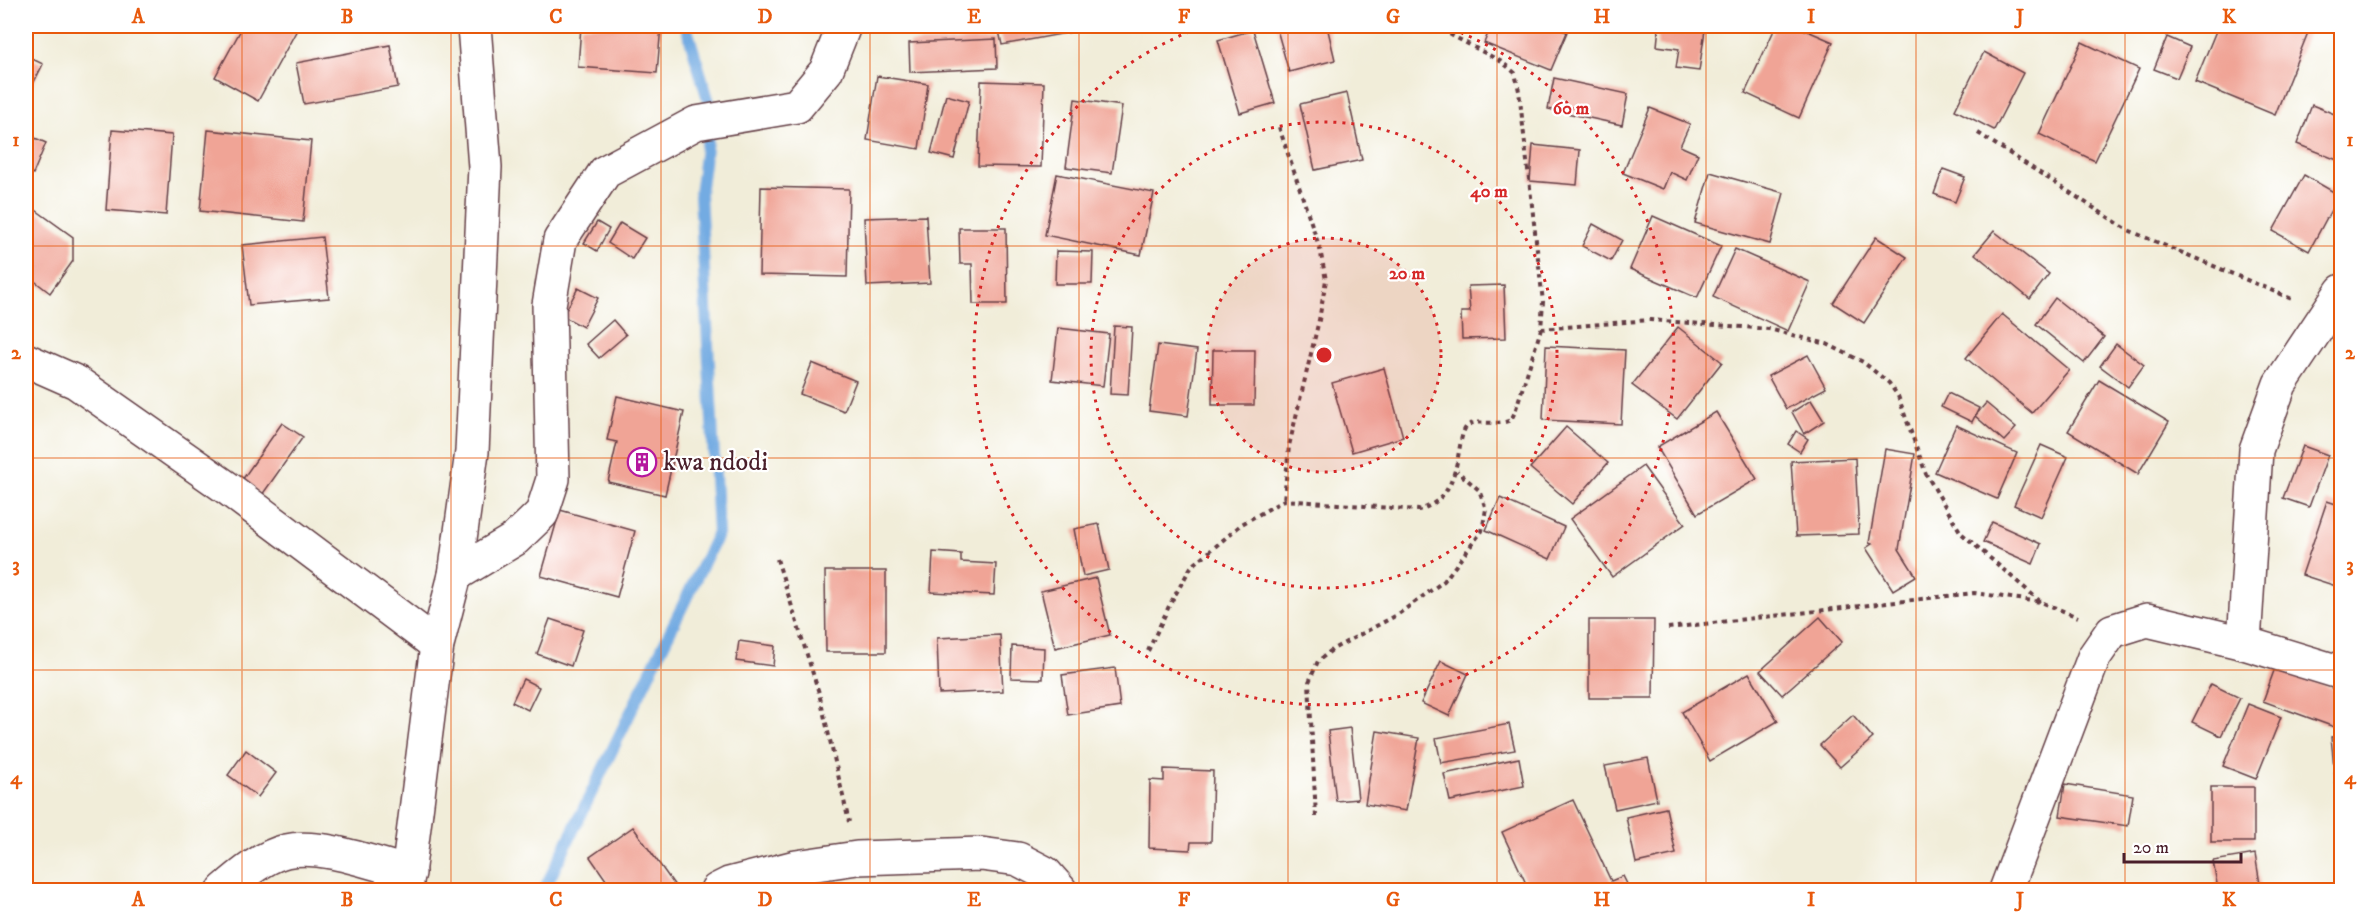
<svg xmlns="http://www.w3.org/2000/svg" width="2367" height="916" font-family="'IM FELL DW Pica',serif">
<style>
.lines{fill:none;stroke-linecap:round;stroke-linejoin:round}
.stream{stroke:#73abe2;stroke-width:12}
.building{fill:#f0a496}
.minor-casing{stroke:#633e45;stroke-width:36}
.tertiary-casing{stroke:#633e45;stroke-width:36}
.path{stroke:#633e45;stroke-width:4;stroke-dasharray:4.5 4.5;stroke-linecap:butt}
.minor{stroke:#fff;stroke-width:33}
.tertiary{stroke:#fff;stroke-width:33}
.grid{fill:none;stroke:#e8590c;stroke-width:1.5;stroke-opacity:0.55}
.ring{fill:none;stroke:#d62828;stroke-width:3;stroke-dasharray:3 6}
.labels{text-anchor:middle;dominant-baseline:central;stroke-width:4.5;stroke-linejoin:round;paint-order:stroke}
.poi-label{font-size:26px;fill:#4a1f2b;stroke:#fff;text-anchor:start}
.centre{fill:#d62828;stroke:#fff;stroke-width:3}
.ring-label{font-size:18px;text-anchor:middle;font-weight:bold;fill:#d62828;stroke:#fff;stroke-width:4.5;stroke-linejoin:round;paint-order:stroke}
.neatline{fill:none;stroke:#e8590c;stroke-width:2}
.grid-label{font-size:20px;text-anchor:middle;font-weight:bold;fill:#e8590c}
</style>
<rect width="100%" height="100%" fill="#fff"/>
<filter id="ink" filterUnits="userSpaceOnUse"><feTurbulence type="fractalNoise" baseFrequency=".0167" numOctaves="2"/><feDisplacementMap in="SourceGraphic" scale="12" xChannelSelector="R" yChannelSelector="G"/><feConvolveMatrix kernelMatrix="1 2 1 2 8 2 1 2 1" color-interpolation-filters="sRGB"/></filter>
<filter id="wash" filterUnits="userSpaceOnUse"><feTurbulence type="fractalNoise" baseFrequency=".008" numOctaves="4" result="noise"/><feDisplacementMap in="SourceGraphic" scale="24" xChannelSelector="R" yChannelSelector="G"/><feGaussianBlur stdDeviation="1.35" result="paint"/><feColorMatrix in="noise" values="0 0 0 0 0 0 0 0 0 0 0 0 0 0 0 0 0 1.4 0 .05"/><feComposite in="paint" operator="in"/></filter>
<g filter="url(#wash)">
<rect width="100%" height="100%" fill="#f1edd9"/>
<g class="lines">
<path class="stream" d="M544,890L718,533L700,194L711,109L686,26"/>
</g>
<g id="blocks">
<g class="building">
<path d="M243,26H299L258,101L215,77Z"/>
<path d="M581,26H661L657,73L578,67Z"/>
<path d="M998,26H1070L1072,32L1002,45Z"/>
<path d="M1276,26H1327L1335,60L1289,72Z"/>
<path d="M1491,26H1550L1567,32L1551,70L1484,43Z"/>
<path d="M1659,26L1705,30L1699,71L1676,68L1679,49L1657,46Z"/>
<path d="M1776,26H1796L1833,42L1799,118L1745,93Z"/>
<path d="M2218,26H2298L2309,30L2275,115L2195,82Z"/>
<path d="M1253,30L1275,103L1240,113L1218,40Z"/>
<path d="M2167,37L2190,47L2177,78L2154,69Z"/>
<path d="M996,39L997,68L910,72L909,43Z"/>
<path d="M2082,42L2139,69L2095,161L2039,134Z"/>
<path d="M390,45L398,87L304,104L296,63Z"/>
<path d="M1984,52L2023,73L1994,130L1955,110Z"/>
<path d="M26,56L43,64L26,98Z"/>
<path d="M877,76L928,84L919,149L867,140Z"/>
<path d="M1554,78L1628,94L1622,125L1548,109Z"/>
<path d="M981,81L1044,83L1041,167L978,166Z"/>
<path d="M1347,93L1362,160L1315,170L1300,104Z"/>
<path d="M946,95L969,101L954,159L931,153Z"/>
<path d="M1075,99L1122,106L1112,173L1066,167Z"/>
<path d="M2312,105L2342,117V162L2297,144Z"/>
<path d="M1650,108L1690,124L1680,146L1698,154L1687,180L1670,172L1663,189L1623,173Z"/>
<path d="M112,130L172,135L166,215L106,210Z"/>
<path d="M208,130L311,141L303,222L200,211Z"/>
<path d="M26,134L46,143L33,174L26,170Z"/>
<path d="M1533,145L1580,150L1577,185L1530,181Z"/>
<path d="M1943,169L1965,177L1955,202L1934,194Z"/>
<path d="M1710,172L1784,193L1770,244L1695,223Z"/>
<path d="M1057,174L1154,193L1141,255L1045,235Z"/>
<path d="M2304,175L2339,195L2309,251L2273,231Z"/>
<path d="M761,187L849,189L847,277L759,275Z"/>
<path d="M26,203L73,237V261L50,293L32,279L26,288Z"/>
<path d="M926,216L930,283L867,286L864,218Z"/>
<path d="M1653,216L1721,246L1697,298L1630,269Z"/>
<path d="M597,222L609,229L597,251L584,243Z"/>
<path d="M620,223L645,238L632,259L608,243Z"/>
<path d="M1593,224L1622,240L1611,261L1582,246Z"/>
<path d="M959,228H1006L1007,304H973L972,264H960Z"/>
<path d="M1994,231L2049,274L2030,299L1975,254Z"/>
<path d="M322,237L329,298L249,305L242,245Z"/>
<path d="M1876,237L1907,257L1864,323L1833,303Z"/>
<path d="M1735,249L1810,282L1788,331L1713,297Z"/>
<path d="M1056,251L1093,252L1092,284H1055Z"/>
<path d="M1504,285L1506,338L1462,339L1461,312H1470L1468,286Z"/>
<path d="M578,288L598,298L583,327L563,316Z"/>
<path d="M2055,298L2104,337L2084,363L2036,324Z"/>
<path d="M2002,314L2069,370L2032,413L1966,358Z"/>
<path d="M613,320L626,335L599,358L586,344Z"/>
<path d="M1114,326L1132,327L1128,395L1110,394Z"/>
<path d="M1678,327L1722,362L1677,419L1632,385Z"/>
<path d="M1058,328L1109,334L1103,386L1052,380Z"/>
<path d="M2116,344L2144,365L2128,387L2100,366Z"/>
<path d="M1158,345L1197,350L1188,416L1149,411Z"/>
<path d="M1546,346L1625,350L1621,424L1543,420Z"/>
<path d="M1213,350H1255L1254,405H1212Z"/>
<path d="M1808,355L1826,388L1786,409L1768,376Z"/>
<path d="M812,363L856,381L844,411L800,394Z"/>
<path d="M1384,368L1403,437L1352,452L1332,383Z"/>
<path d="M2099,380L2169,422L2138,474L2068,431Z"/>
<path d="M1948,393L1979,408L1975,416L1986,403L2016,428L2004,441L1975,416L1972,422L1941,407Z"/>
<path d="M617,396L684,412L665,495L608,482L617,442L607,440Z"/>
<path d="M1811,400L1824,421L1804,434L1792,412Z"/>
<path d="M1716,412L1757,479L1697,514L1657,447Z"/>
<path d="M282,423L303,437L262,495L242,480Z"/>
<path d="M1956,425L2017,453L1997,499L1935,472Z"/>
<path d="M1566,427L1608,463L1572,504L1530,468Z"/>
<path d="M1796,431L1808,439L1800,452L1788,444Z"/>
<path d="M2041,445L2068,457L2041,517L2014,505Z"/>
<path d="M2303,446L2328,455L2309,507L2283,498Z"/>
<path d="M1885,449L1915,454L1899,549L1916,576L1893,590L1866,548L1872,544L1869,543Z"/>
<path d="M1855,458L1859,534L1796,536L1791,461Z"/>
<path d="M1643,466L1685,524L1612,577L1570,519Z"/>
<path d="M1500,498L1564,527L1550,559L1486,530Z"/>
<path d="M2327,501L2342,506V588L2302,575Z"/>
<path d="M560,510L635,531L617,597L541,576Z"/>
<path d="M1992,522L2041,544L2033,564L1983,542Z"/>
<path d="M1099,524L1109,570L1083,576L1074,529Z"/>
<path d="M933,552L961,554V562L996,564L994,595L931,592Z"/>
<path d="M825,571H886V652H826Z"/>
<path d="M1096,578L1110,635L1055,648L1041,591Z"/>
<path d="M1820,617L1842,642L1782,695L1760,671Z"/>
<path d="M550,619L583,630L571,666L537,654Z"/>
<path d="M1589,620H1654L1653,698H1589Z"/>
<path d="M1000,635L1003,691L939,694L937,638Z"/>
<path d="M739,641L775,646L773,666L736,661Z"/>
<path d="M1012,646L1044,648L1043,679L1011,678Z"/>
<path d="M1441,661L1468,674L1449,716L1421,703Z"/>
<path d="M1115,668L1120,707L1068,715L1062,675Z"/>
<path d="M2275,668L2342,691V715L2337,728L2263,701Z"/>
<path d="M1749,673L1778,721L1710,761L1682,712Z"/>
<path d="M523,679L539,687L528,710L512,702Z"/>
<path d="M2211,684L2240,698L2221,736L2192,722Z"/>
<path d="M2248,704L2281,717L2256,779L2223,766Z"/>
<path d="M1853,715L1873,738L1840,767L1820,745Z"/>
<path d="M1509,724L1515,750L1441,763L1436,738Z"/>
<path d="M1350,728L1358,799L1336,801L1328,731Z"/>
<path d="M1377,731L1419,738L1406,811L1365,804Z"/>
<path d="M2342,736V786L2336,787L2331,737Z"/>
<path d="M246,750L276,773L258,797L228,775Z"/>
<path d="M1519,758L1524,786L1450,801L1444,774Z"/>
<path d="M1648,758L1657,800L1615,809L1605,766Z"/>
<path d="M1164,769L1213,771L1211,842H1191L1190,850L1149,848L1150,780L1164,781Z"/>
<path d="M2065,784L2133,795L2128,826L2060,816Z"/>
<rect x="2211" y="787" width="43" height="55"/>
<path d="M2342,797V844H2340L2336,798Z"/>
<path d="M1573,800L1611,881L1623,876L1630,890H1529L1502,832Z"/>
<path d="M1666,808L1676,854L1636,863L1626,817Z"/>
<path d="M633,827L678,890H613L590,857Z"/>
<path d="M2255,854L2261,890H2218L2213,861Z"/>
</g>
</g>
</g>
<g filter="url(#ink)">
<use href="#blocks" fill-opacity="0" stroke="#633e45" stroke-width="1.5"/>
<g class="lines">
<g class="minor-casing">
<g id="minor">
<path d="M26,360L76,382L230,490L437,645"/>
<path d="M455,575L515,539L542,513L553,479L549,305L560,240L605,172L696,123L797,106L826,71L844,26"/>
<path d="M2244,643L2256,450L2280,384L2342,291"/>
<path d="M224,890C240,876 264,856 286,851C321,843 375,864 409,873"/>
<path d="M717,890L729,884L796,867L857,858L981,854L1018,859L1045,873L1060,890"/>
<path d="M2006,890L2094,657L2112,631L2147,620L2244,643L2342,673"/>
</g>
</g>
<g class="tertiary-casing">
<path id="tertiary" d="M406,890L437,645L455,575L472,452L485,167L474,26"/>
</g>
<g class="path">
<path d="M1279,127L1320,249L1326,280L1319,320L1289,446L1284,500"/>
<path d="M1978,133L2128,230L2292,299"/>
<path d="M1541,329L1650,320L1769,329L1827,344L1863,362L1889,383L1898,396L1926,474L1961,533L2041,602"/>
<path d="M777,559L819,693L849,822"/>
<path d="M1668,628L1974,593L2041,602L2078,617"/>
<path d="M1148,651L1170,604L1191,567L1242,524L1284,500L1418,510C1469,497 1452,431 1470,424C1482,420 1497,426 1511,420L1515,412L1541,329L1543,302L1519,91L1515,73L1502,62L1434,26"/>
<path d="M1316,817L1309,682L1318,661L1333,649L1397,615L1444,581L1482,531L1486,509L1479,490L1457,471"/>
</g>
<use href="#minor" class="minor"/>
<use href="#tertiary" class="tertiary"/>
</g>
</g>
<path class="grid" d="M242,26V890M451,26V890M661,26V890M870,26V890M1079,26V890M1288,26V890M1497,26V890M1706,26V890M1916,26V890M2125,26V890M26,246H2342M26,458H2342M26,670H2342"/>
<circle cx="1324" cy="355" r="117" fill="#d62828" fill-opacity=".12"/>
<g class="ring">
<circle cx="1324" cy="355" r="117"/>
<circle cx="1324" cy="355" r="233"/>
<path d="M1444 26A350 350 0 1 1 1204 26"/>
</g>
<defs>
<g id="building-ring" transform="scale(1.5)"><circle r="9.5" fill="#fff" stroke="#b5179e" stroke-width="1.5"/><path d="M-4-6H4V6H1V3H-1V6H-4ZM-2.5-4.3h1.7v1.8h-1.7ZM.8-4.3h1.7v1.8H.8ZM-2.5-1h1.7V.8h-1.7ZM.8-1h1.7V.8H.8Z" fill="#b5179e"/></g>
</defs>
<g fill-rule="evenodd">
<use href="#building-ring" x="642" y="462"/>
</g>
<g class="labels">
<g class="poi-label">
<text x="663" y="462">kwa ndodi</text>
</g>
</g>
<circle cx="1324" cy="355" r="9" class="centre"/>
<g class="ring-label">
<text x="1571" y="114">60 m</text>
<text x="1489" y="197">40 m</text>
<text x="1407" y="279">20 m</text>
</g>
<rect width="2367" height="916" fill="none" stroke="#fff" stroke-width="66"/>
<path d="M2124 853v9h117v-9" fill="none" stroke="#4a1f2b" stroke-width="3"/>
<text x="2133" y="853" font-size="18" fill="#4a1f2b" stroke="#ffffff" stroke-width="4.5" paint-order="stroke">20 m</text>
<rect x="33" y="33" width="2301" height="850" class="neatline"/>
<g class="grid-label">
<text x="138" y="23">A</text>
<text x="347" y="23">B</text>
<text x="556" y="23">C</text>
<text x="765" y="23">D</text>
<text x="974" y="23">E</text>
<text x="1184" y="23">F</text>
<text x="1393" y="23">G</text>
<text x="1602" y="23">H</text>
<text x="1811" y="23">I</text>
<text x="2020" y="23">J</text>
<text x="2229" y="23">K</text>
<text x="16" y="146">1</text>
<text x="2350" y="146">1</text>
<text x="16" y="359">2</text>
<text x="2350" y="359">2</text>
<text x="16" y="571">3</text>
<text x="2350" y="571">3</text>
<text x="16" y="784">4</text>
<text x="2350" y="784">4</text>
<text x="138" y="906">A</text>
<text x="347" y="906">B</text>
<text x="556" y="906">C</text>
<text x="765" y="906">D</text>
<text x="974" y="906">E</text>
<text x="1184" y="906">F</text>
<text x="1393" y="906">G</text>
<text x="1602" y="906">H</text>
<text x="1811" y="906">I</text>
<text x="2020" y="906">J</text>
<text x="2229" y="906">K</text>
</g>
</svg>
